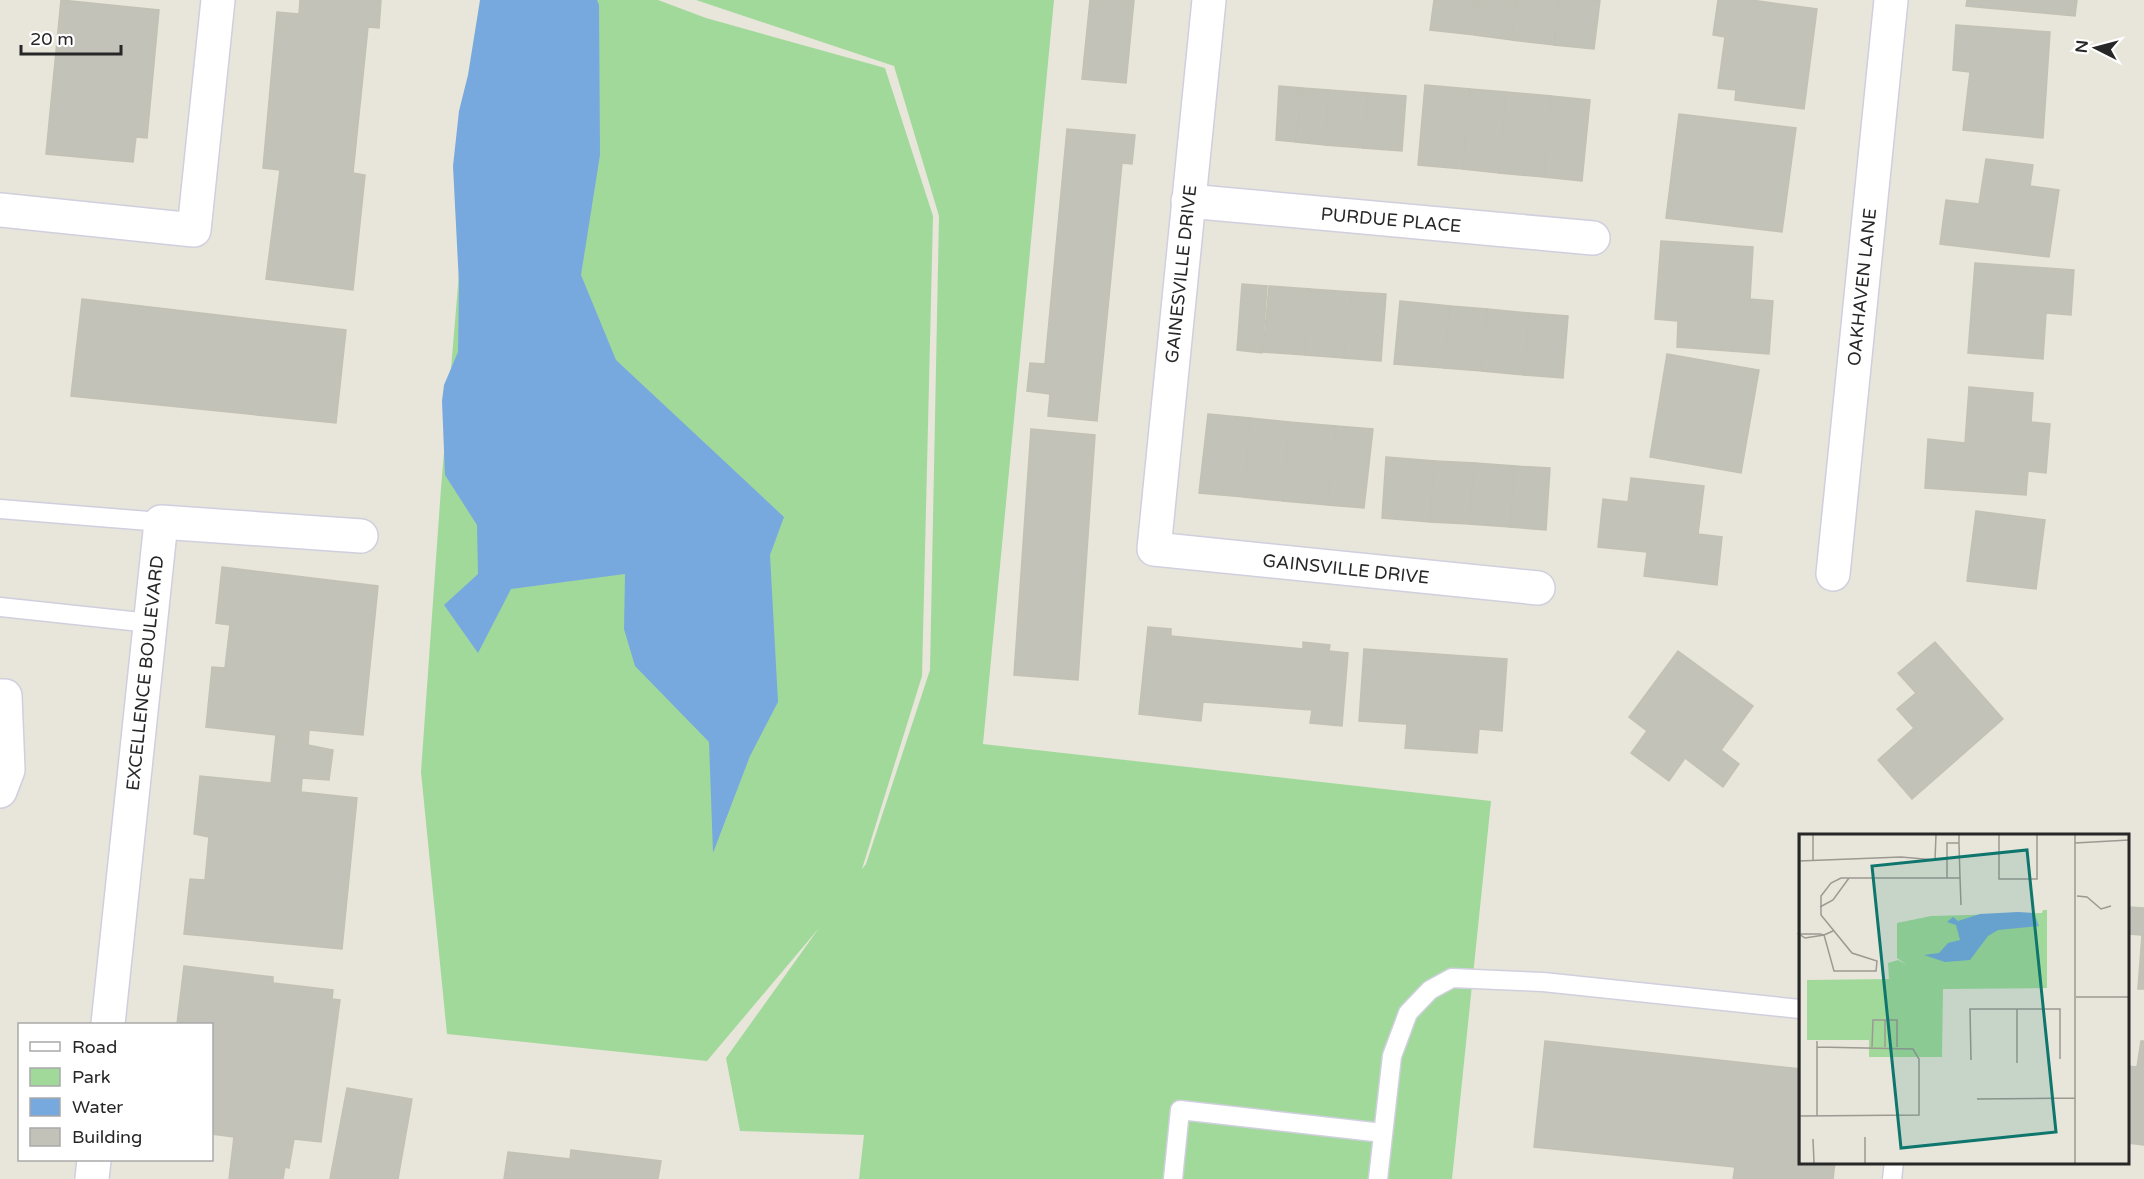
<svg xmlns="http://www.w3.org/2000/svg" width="2144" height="1179" font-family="'Varela Round',sans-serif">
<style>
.green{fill:#a1d99b}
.water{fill:#77a9df}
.building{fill:#c3c2b9;stroke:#c3c1b4;stroke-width:1.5}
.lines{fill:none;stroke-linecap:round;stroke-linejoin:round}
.service-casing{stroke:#d0cfde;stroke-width:21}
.minor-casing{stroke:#d0cfde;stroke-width:36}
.service{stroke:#fff;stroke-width:18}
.minor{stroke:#fff;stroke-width:33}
.labels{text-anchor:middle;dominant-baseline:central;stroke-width:6;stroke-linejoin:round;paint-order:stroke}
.street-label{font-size:18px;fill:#272727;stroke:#fff}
.inset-road{fill:none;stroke:#9b9992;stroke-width:1.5}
.view{fill:#0f766e;fill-opacity:0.15;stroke:#0f766e;stroke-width:3}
.inset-edge{fill:none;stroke:#272727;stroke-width:3}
</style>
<rect width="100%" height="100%" fill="#e8e5da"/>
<path class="green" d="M482,0H658L706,18L885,68L933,216L922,676L862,869L866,864L930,670L939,216L894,66L696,0H1054L983,744L1491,801L1452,1179H859L864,1135L740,1131L726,1058L819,928L707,1061L447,1034L421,772L441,488Z"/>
<path class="water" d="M480,0H597L599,5L600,155L581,275L616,360L784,517L770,555L778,702L750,756L713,853L709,742L635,666L624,629L625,574L511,589L478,653L444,605L478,574L477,525L445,475L442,401L444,385L458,352L459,284L453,166L459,111L468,75Z"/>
<g class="building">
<path d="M61,0L159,10L147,138L136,137L133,162L46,154Z"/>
<path d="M300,0H381L379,28L368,27L353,173L365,175L353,290L266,279L280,170L263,168L277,12L299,14Z"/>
<path d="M1090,0H1134L1126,83L1082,79Z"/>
<path d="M1434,0H1478L1475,35L1430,30Z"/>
<path d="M1478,0H1516L1512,40L1475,35Z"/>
<path d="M1516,0H1559L1554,45L1512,40Z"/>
<path d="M1559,0H1600L1594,49L1554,45Z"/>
<path d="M1718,0H1751L1817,9L1804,109L1735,100L1736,90L1718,88L1725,37L1713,35Z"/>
<path d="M1967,0H2077L2075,16L1966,6Z"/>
<path d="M1956,25L2050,32L2043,138L1963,130L1970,72L1953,70Z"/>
<path d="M1425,85L1470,89L1463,169L1418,165Z"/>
<path d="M1279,86L1302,88L1296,142L1276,140Z"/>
<path d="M1302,88L1329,90L1325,145L1296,142Z"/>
<path d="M1470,89L1506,92L1499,173L1463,169Z"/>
<path d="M1329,90L1368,93L1363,148L1325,145Z"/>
<path d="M1506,92L1551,96L1544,177L1499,173Z"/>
<path d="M1368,93L1406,96L1402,151L1363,148Z"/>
<path d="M1551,96L1590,100L1582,181L1544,177Z"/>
<path d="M1679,114L1796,128L1782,232L1666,218Z"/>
<path d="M1067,129L1135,135L1132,164L1122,163L1097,421L1048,416L1050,394L1027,391L1030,363L1045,364Z"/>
<path d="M1986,159L2033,165L2030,186L2059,190L2049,257L1940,244L1946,200L1979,204Z"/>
<path d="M1661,241L1753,247L1750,299L1773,301L1769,354L1677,347L1678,321L1655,319Z"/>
<path d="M1975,263L2074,270L2071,315L2046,313L2043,359L1968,353Z"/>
<path d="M1242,284L1267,286L1262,353L1237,350Z"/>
<path d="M1269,286L1310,289L1305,355L1263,352Z"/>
<path d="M1310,289L1352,292L1344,358L1305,355Z"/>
<path d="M1352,292L1386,294L1381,361L1344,358Z"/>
<path d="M82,299L346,330L336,423L71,396Z"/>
<path d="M1400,301L1450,306L1444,368L1394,364Z"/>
<path d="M1450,306L1487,309L1482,371L1444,368Z"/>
<path d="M1487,309L1529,313L1524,375L1482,371Z"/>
<path d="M1529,313L1568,316L1563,378L1524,375Z"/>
<path d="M1667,354L1759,370L1741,473L1650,457Z"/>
<path d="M1969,387L2033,393L2031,422L2050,424L2046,473L2028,471L2026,495L1925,488L1928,439L1965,443Z"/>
<path d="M1208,414L1250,418L1244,497L1199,493Z"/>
<path d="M1250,418L1289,422L1283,501L1244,497Z"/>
<path d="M1289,422L1336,426L1328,505L1283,501Z"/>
<path d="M1336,426L1373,429L1364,508L1328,505Z"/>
<path d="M1031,429L1095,435L1078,680L1014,675Z"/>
<path d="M1386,457L1435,461L1430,522L1382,518Z"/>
<path d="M1435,461L1475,463L1469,524L1430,522Z"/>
<path d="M1475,463L1515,466L1510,527L1469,524Z"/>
<path d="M1515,466L1550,468L1546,530L1510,527Z"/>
<path d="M1631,478L1704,486L1698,534L1722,537L1717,585L1644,576L1647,552L1598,547L1603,499L1628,502Z"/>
<path d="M1976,511L2045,520L2036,589L1967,581Z"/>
<path d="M222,567L378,586L363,735L309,730L308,745L333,750L329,780L302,778L301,792L357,798L342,949L184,934L190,879L205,880L209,837L194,834L200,776L271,783L276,735L206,727L212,667L225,668L230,625L216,623Z"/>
<path d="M1148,627L1171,629V636L1303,649V642L1330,645L1329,651L1348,653L1342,726L1310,723L1312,710L1203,702L1201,721L1139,714Z"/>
<path d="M1935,642L2003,719L1912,799L1878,760L1914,728L1897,709L1916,693L1898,673Z"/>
<path d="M1364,649L1507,659L1502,731L1479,729L1477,753L1405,748L1407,724L1359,721Z"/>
<path d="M1678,651L1753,706L1721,750L1739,764L1723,787L1685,758L1669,781L1631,753L1647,731L1629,717Z"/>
<path d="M2128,907L2144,908V989H2138L2142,935L2128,934Z"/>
<path d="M184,966L273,977V983L333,990L332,999L340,1000L321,1142L294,1139L289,1168L285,1167L283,1179H229L234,1137L212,1134V1024H177Z"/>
<path d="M1545,1041L1800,1069V1162H1835L1833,1179H1733L1735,1167L1534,1147Z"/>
<path d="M2141,1041H2144V1145L2128,1143L2131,1118L2128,1117V1066L2137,1067Z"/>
<path d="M347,1088L412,1099L398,1179H330Z"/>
<path d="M571,1150L661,1161L658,1179H504L508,1152L570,1159Z"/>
</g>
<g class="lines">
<g class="service-casing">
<g id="service">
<path d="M0,509L161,522"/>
<path d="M0,607L150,623"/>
<path d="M1173,1179L1180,1110L1383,1133"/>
<path d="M1378,1179L1392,1056L1408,1013L1430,990L1452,978L1543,982L1800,1009"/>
<path d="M1892,1179L1894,1162"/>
</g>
</g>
<g class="minor-casing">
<g id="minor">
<path d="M1209,0L1154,549L1538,588"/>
<path d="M1188,201L1593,238"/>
<path d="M0,210L194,230L218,0"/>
<path d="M1833,574L1891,0"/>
<path d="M0,696H5L8,770L0,791"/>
<path d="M108,1024L161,522L361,536"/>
<path d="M92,1179L94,1160"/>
</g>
</g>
<use href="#service" class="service"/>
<use href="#minor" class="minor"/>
</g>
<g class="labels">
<g class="street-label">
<text transform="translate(1391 220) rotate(5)">PURDUE PLACE</text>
<text transform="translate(1181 274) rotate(-84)">GAINESVILLE DRIVE</text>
<text transform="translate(1862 287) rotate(-84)">OAKHAVEN LANE</text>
<text transform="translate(1346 569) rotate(6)">GAINSVILLE DRIVE</text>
<text transform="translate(145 673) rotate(-84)">EXCELLENCE BOULEVARD</text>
</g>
</g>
<g transform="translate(1799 834)">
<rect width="330" height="330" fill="#e8e5da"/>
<path d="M244,76H248V154L144,155L143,223H70V206H8V146L90,145L89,129L99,126L108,131L98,124V89L132,82L243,79Z" fill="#a1d99b"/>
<path d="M219,78L235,79L240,92L199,96L189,102L171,126L146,128L125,121L140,119L149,109L161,106L157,91L148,88L154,83L159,87L181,80Z" fill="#77a9df"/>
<path class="inset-road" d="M1,1V329M200,1V45H238V1M160,9L161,44M276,9L330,6M14,26V1M0,27L102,23L136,26L137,1M148,44V9H160V1M278,62L288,63L302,75L312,72M21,73L34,66L50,44M34,97L25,101L35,137H77L78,127L53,119L22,81V62L32,49L42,44H161L162,71M0,100H21L25,101L6,104ZM277,163H330M218,175V229M18,207V282M73,213L74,186H98V213M86,213V186M172,226L171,175H261V225M178,265L276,264M1,282L120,281V225L114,215L18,213M14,305L15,329M66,329V303M276,329V1"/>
<path class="view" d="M228,16L257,298L102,314L73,32Z"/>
<rect width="330" height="330" class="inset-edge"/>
</g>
<rect x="18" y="1023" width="195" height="138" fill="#ffffff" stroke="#a9a9a9" stroke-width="1.5"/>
<rect x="30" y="1042" width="30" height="9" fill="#ffffff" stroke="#a9a9a9" stroke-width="1.5"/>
<text x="72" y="1053" font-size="18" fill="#272727">Road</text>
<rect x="30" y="1068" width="30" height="18" fill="#a1d99b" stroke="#a9a9a9" stroke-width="1.5"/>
<text x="72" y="1083" font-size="18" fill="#272727">Park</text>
<rect x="30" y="1098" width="30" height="18" fill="#77a9df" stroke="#a9a9a9" stroke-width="1.5"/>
<text x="72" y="1113" font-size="18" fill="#272727">Water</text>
<rect x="30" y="1128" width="30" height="18" fill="#c3c2b9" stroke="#a9a9a9" stroke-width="1.5"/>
<text x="72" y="1143" font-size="18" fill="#272727">Building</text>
<g transform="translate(2096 48) rotate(276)" stroke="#ffffff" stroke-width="4.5" paint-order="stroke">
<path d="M0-4.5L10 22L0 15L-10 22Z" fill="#272727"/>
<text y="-9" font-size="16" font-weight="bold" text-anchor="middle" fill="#272727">N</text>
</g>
<path d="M21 45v9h100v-9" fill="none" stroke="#272727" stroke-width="3"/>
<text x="30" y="45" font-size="18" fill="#272727" stroke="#ffffff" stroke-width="4.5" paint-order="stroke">20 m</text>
</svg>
